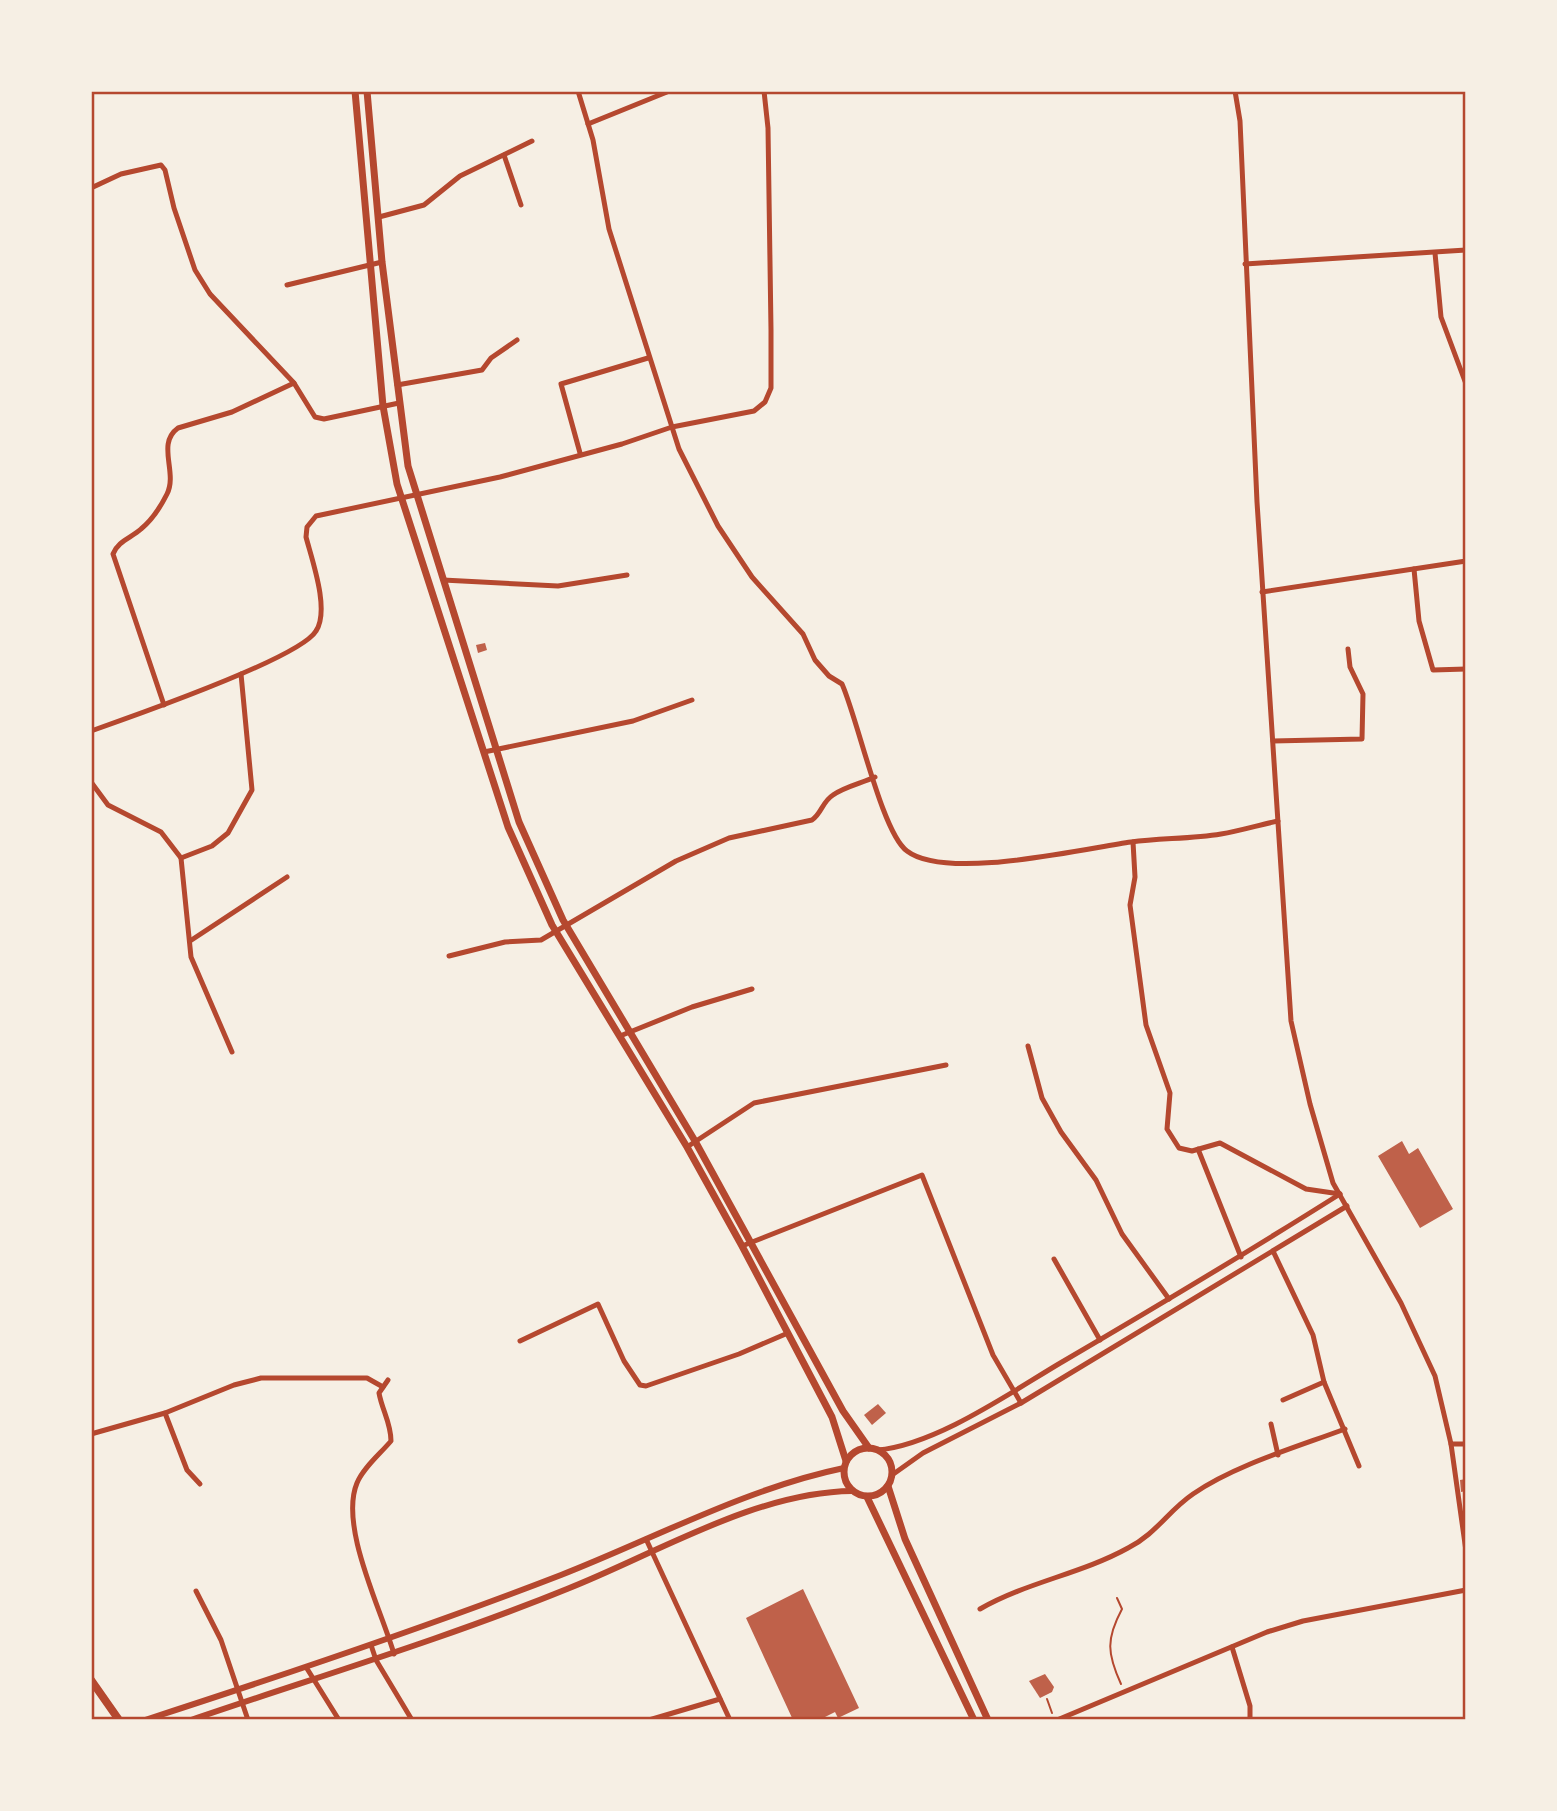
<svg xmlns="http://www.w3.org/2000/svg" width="1557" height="1811" font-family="Figtree,sans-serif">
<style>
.building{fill:#bf614a}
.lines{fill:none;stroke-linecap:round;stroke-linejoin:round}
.path{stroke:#b5482f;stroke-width:2}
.minor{stroke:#b5482f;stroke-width:5}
.tertiary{stroke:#b5482f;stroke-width:6}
.secondary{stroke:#b5482f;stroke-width:7}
.primary{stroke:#b5482f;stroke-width:8}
.neatline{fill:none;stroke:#b5482f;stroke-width:2.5}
</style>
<rect width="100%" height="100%" fill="#f6efe4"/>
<g class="building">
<path d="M485,643L487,650L478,653L476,645Z"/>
<path d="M1402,1141L1409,1154L1418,1148L1453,1209L1420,1228L1378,1156Z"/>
<path d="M878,1404L886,1413L872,1425L864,1415Z"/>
<path d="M1466,1479V1491L1461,1492L1460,1480Z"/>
<path d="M803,1589L859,1708L838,1718L835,1712L819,1720H793L746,1618Z"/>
<path d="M1045,1674L1054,1687L1052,1692L1040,1698L1029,1681Z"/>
</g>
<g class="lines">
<g class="path">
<path d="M1117,1598L1122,1609C1106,1639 1107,1653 1121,1684"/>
<path d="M1047,1699L1052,1713"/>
</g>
<g class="minor">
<path d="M578,91L593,140L609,229L679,449L718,526L752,577L803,634L815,660L829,676L842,684C858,720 882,833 907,851C946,881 1082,849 1131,842C1161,838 1191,839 1221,834C1240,831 1259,825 1278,821"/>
<path d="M1235,91L1240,121L1257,502L1291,1021L1310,1104L1333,1183L1401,1303L1435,1376L1451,1444L1466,1551"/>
<path d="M588,124L667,92"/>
<path d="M504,155L521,205"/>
<path d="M91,188L121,174L161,165L165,170L174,208L195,270L210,294L294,383L315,417L324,419L399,403"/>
<path d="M379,217L424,205L460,176L532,141"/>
<path d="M1435,253L1441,317L1466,384"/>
<path d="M1245,264L1466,250"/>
<path d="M287,285L382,262"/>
<path d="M397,385L482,370L491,358L517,340"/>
<path d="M580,453L561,384L648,358"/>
<path d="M1414,569L1419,621L1433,670L1466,669"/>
<path d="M443,580L558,586L627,575"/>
<path d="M1262,592L1466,561"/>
<path d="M164,705L113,554C118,541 131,538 141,529C152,520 161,506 167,494C178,472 156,444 178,428L232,412L294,383"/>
<path d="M91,731C128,718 300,658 316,631C330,610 312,560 306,537L307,527L316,516L500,477L622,444L672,427L754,411L765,402L771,388V330L768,128L764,91"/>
<path d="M1273,741L1362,739L1363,694L1350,667L1348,649"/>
<path d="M484,752L633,721L692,700"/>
<path d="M91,782L108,805L161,832L181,858L191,957L232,1052"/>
<path d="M1133,842L1135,877L1130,905L1146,1025L1170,1093L1167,1129L1179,1148L1192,1151L1220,1143L1306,1189L1340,1194"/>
<path d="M181,858L212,846L228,833L252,790L241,674"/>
<path d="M190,941L287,877"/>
<path d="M449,956L505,942L541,940L676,861L729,838L812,820C822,813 822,802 833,795C844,787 862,783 875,777"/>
<path d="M620,1036L692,1007L752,989"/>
<path d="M1028,1046L1042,1098L1061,1132L1096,1180L1122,1234L1169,1299"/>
<path d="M687,1147L754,1103L946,1065"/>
<path d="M1198,1149L1241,1257"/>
<path d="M742,1246L922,1175L993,1355L1021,1403"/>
<path d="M1273,1251L1313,1335L1324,1382L1359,1466"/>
<path d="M1054,1259L1100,1340"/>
<path d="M520,1341L598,1304L624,1361L640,1385L646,1386L739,1354L788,1333"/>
<path d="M388,1380L379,1393C382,1410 391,1423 391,1441C380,1454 363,1468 357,1483C339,1526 381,1609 394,1654"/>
<path d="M1283,1400L1324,1382"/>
<path d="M165,1413L187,1470L200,1484"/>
<path d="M1271,1424L1278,1455"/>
<path d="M91,1434L165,1413L234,1385L261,1378H367L383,1387"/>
<path d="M1451,1444H1466"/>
<path d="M877,1450C936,1445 1011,1392 1062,1362C1156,1307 1248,1252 1340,1194"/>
<path d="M892,1475L923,1453L1021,1403L1347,1206"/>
<path d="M646,1539L730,1720"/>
<path d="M196,1591L221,1640L248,1720"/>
<path d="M980,1609C1027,1582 1081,1574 1128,1548C1156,1534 1168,1511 1193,1494C1235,1465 1297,1447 1345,1429"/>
<path d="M371,1645L376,1660L412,1720"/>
<path d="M1232,1647L1250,1706V1720"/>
<path d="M306,1667L339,1720"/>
<path d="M649,1720L720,1699"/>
<path d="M1057,1720L1267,1632L1303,1621L1466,1590"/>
</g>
<g class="tertiary">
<path d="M145,1720C284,1675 424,1628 561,1575C653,1539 747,1488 844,1468"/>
<path d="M191,1720C317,1677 444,1639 567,1589C656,1554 755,1492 852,1491"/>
</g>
<g class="secondary">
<path d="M355,91L383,406L397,484L508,827L552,925L687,1147L742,1246L832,1417L846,1461"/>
<path d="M367,91L382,262L408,466L519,822L563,920L695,1141L843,1411L869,1448"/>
<circle cx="868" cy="1472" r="24"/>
<path d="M888,1486L905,1539L988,1720"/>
<path d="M867,1497L974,1720"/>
</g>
<path class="primary" d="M91,1680L119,1720"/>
</g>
<rect width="1557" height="1811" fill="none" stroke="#f6efe4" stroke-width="186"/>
<rect x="93" y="93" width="1371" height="1625" class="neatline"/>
</svg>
